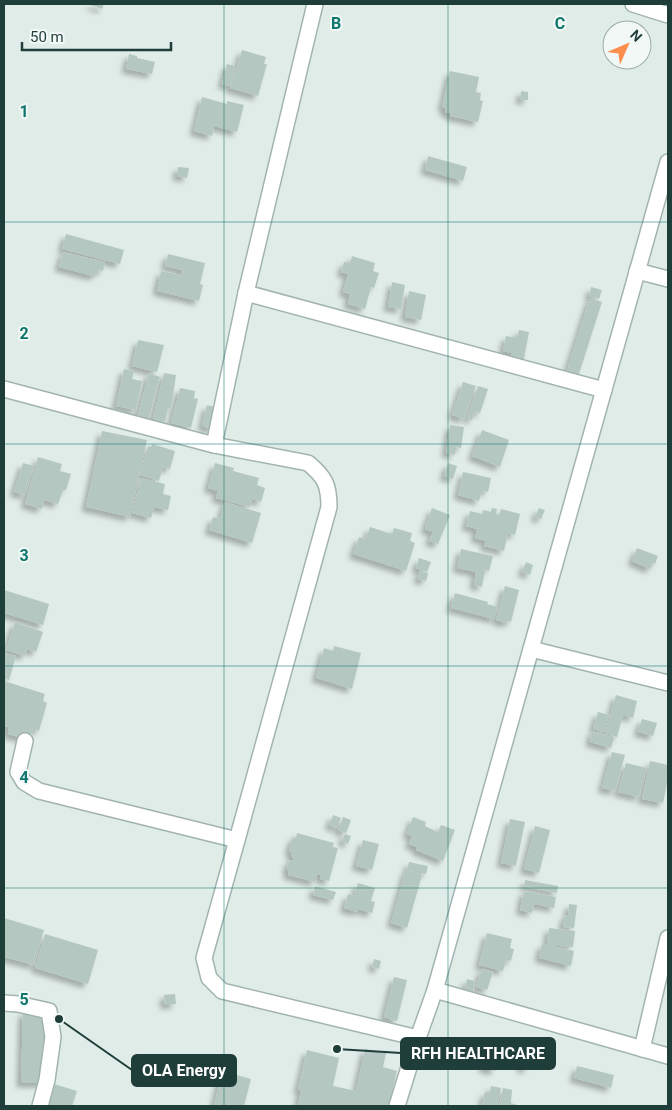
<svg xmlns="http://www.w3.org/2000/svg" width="672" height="1110" font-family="Roboto,sans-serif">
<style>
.building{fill:#b5c7c1;filter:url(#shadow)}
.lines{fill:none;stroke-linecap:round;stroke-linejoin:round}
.minor-casing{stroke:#a2b4b0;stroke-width:18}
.minor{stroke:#fff;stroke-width:15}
.grid{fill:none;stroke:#0f766e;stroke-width:1;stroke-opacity:0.55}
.grid-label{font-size:16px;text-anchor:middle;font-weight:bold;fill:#0f766e;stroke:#f1f8f5;stroke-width:4;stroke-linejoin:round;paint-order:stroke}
.leader{fill:none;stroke:#1f3d39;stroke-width:2}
.callout-dot{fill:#1f3d39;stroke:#f1f8f5;stroke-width:2}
.callout{fill:#1f3d39;stroke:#1f3d39;stroke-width:2}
.callout-label{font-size:16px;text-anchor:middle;font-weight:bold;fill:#fff}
</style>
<defs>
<filter id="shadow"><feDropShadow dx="-4.5" dy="4.5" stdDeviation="2.5" flood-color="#0004"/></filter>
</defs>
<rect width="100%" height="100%" fill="#e0ece8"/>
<g class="building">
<path d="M88,4H104L102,9Z"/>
<path d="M242,50L266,57L264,64H267L258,96L230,88Z"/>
<path d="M129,54L137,56V58L155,62L152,74L126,69Z"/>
<path d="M227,64L235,66L230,86L222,84Z"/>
<path d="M450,71L479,77L476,92L481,93L480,100L483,101L478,122L450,116V113L445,112V108L442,107Z"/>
<path d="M521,91L528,92V100H520Z"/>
<path d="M202,97L227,104V101L244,105L237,132L214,126L212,136L194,131Z"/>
<path d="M428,156L467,167L463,181L425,170Z"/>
<path d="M178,167L189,168L187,178L177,176Z"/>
<path d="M66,234L124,250L120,264L62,249Z"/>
<path d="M63,252L105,262L103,271L98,270L97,275L93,274V276L59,267Z"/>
<path d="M168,254L205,263L200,284L203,285L199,301L157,291L161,271L181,275L182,270L165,266Z"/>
<path d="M352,256L375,263L373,271L379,273L374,288L371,287L365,309L348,304L350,294L343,292L348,274L341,272L344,262L350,263Z"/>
<path d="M392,282L405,285L401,309L388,307Z"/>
<path d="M591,287L602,290L599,299L589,296Z"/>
<path d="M409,291L426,295L421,320L405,317Z"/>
<path d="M590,298L602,302L577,380L565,377Z"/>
<path d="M519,330L529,332L523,364L511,362L512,353L503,351L506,336L517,338Z"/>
<path d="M138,340L164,345L157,372L132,366Z"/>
<path d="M124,369L134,371L132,379L142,381L136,410L116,406Z"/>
<path d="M149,373L160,377L148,421L137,418Z"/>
<path d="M164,373L176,375L171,409L168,408L165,422L153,419Z"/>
<path d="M463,382L476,386L464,419L452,415Z"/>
<path d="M478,386L488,389L480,413L475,412L472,420L467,418Z"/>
<path d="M180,388L195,391L194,398L198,399L191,428L171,423Z"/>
<path d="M207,405L219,408L213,429L202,426Z"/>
<path d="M450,425L464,427L461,448L455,447V455L446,453Z"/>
<path d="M482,430L509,440L500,467L472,456Z"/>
<path d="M102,431L147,440L130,517L86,507Z"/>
<path d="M152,444L175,451L170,469L163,467L159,481L140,475L148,446L151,447Z"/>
<path d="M38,457L62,464L60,471L71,474L66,490H63L58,504L44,500L42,509L25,504Z"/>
<path d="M23,463L34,466L25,495L14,492Z"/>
<path d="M215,463L234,468L233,471L259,478L257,485L265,488L261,502L252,499L250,507L216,498L218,491L208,488Z"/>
<path d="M448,463L457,466L453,479L444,476Z"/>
<path d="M463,472L491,478L488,492L482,490L479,501L458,495Z"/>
<path d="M141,478L165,484L163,494L171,496L168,510L154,507L151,518L132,513Z"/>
<path d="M225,502L261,513L252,543L209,530L213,517L220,519Z"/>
<path d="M432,508L450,515L438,544L429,541L433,532L425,529Z"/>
<path d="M492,508L497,509L496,514L499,515L501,509L520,514L515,535L508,533L504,551L484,546L486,541L475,538L477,529L466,526L470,511L482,514L483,510L491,512Z"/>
<path d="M539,508L545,510L541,519L535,517Z"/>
<path d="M370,527L392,534L394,528L412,533L410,541L415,543L406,571L353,554L359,537L366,539Z"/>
<path d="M637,548L658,556L655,564L653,563L650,569L632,561Z"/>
<path d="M461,549L493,556L489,571L485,570L482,587L474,585L476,572L457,568Z"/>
<path d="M419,558L431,562L427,572L416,568Z"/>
<path d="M526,562L533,565L530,575L522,572Z"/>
<path d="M420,571L428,573L426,581L418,579Z"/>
<path d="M505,586L519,590L511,622L507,621L506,623L496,620Z"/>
<path d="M4,590L49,604L43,625L4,613Z"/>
<path d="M455,593L488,602L487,604L498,607L494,619L451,608Z"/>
<path d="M15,622L43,632L36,652L27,649L25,656L6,650Z"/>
<path d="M334,646L361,653L352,689L316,678L324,648L333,651Z"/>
<path d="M4,653L16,656L9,680L4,678Z"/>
<path d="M4,681L45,694L43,701L47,703L39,731L33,729L29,740L8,734L9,727L4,726Z"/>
<path d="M616,695L637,701L633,718L623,715L617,737L605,734Z"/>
<path d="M598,712L609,715L604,732L593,729Z"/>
<path d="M642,719L657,723L653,736L638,732Z"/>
<path d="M592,731L614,738L611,748L590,742Z"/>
<path d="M612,752L625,755L615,791L602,788Z"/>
<path d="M650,761L668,765V778L663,803L642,799Z"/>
<path d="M626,763L647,768L639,797L618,792Z"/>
<path d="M333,815L341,818L337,828L329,825Z"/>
<path d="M343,817L351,820L346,833L338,830Z"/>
<path d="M413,817L426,822L425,826L438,832L441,825L455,830L443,861L416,850L417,847L409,844L412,836L407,834Z"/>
<path d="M510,819L525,822L516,866L501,863Z"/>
<path d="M535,826L550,830L539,873L524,869Z"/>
<path d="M297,833L334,843L333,847L338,848L329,881L320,879L321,875L317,874L315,882L288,875L289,871H287L289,860L293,861L294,858L291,856L292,852L289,851L293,837L296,838Z"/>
<path d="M345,834L351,836L348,844L342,841Z"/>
<path d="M363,840L379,844L372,870L356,866Z"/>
<path d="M409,862L428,866L426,874L407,870Z"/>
<path d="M406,870L422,875L407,928L391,923Z"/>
<path d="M525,880L558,886L557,893L524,886Z"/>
<path d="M358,883L375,888L371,901L375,902L372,913L358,909L357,912L344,908L348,894L354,896Z"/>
<path d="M315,886L336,892L333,900L313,895Z"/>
<path d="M524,891L556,897L554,908L534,904L532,913L520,910Z"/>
<path d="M569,904L577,905L574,928L563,927L565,915L568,916Z"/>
<path d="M4,918L44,930L34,965L4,957Z"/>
<path d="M549,928L575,931L573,947L547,945Z"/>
<path d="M487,933L512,939L510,948L514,949L511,961L506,960L503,971L479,965Z"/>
<path d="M45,934L98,950L88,984L35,968Z"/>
<path d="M542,944L574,951L571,966L539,958Z"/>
<path d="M374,959L381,961L379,969L372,967Z"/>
<path d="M482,969L493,972L487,990L476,987Z"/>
<path d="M394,977L407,980L397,1021L384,1017Z"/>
<path d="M467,979L475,981L473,992L465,990Z"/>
<path d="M175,994L176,1004L165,1005L164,995Z"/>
<path d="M23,1012H46L44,1083H21Z"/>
<path d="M365,1049L386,1053L383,1067L397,1071L389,1106H298L301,1090L298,1089L307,1050L339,1058L333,1086L356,1091Z"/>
<path d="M524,1055L531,1056L528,1069L521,1068Z"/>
<path d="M485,1058L497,1060L495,1071L483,1068Z"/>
<path d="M577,1066L614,1075L611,1088L574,1078Z"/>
<path d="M222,1071L251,1079L244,1106H214Z"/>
<path d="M54,1084L77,1091L72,1106H48Z"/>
<path d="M491,1086L501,1088L497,1106H482L485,1092L490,1093Z"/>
<path d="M503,1088L512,1090L511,1103L517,1105V1106H499Z"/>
</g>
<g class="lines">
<g class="minor-casing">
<g id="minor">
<path d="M633,4L668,15"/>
<path d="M637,271L668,279"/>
<path d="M246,293L604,390"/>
<path d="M4,389L214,445L308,463C325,477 329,485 329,507L237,840L39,791L24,782L18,772L25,741"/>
<path d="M214,445L246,293L315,4"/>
<path d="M531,649L668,683"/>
<path d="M237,840L204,958L209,978L222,991L418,1038"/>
<path d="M435,990L668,1056"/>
<path d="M4,1003L18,1004L49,1011L53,1037L47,1080L40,1106"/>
<path d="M642,1049L668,938"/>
<path d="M397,1106L418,1038L435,990L668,162"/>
</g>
</g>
<use href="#minor" class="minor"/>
</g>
<path class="grid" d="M224,4V1106M448,4V1106M4,222H668M4,444H668M4,666H668M4,888H668"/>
<g class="grid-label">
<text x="336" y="29">B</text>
<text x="560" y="29">C</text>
<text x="24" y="117">1</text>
<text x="24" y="339">2</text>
<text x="24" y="561">3</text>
<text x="24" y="783">4</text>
<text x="24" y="1005">5</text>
</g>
<path class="leader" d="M337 1049L401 1053M59 1019L132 1070"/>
<g class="callout-dot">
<circle cx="337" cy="1049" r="5"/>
<circle cx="59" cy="1019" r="5"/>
</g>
<g class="callout">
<rect x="401" y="1038" width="154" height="31" rx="5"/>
<rect x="132" y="1055" width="104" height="31" rx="5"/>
</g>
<g class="callout-label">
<text x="478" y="1059">RFH HEALTHCARE</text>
<text x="184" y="1076">OLA Energy</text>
</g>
<rect width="672" height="1110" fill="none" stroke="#1f3d39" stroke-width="10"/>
<g transform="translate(627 45) rotate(45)"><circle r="24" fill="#f1f8f5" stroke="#9dadaa"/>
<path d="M0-4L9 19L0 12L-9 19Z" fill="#fb8e4f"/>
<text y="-8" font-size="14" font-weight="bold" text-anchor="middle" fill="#1f3d39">N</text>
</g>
<path d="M22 42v8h149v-8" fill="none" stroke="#1f3d39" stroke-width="2.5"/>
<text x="30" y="42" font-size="15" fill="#1f3d39" stroke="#f1f8f5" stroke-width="4" paint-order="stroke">50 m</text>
</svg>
